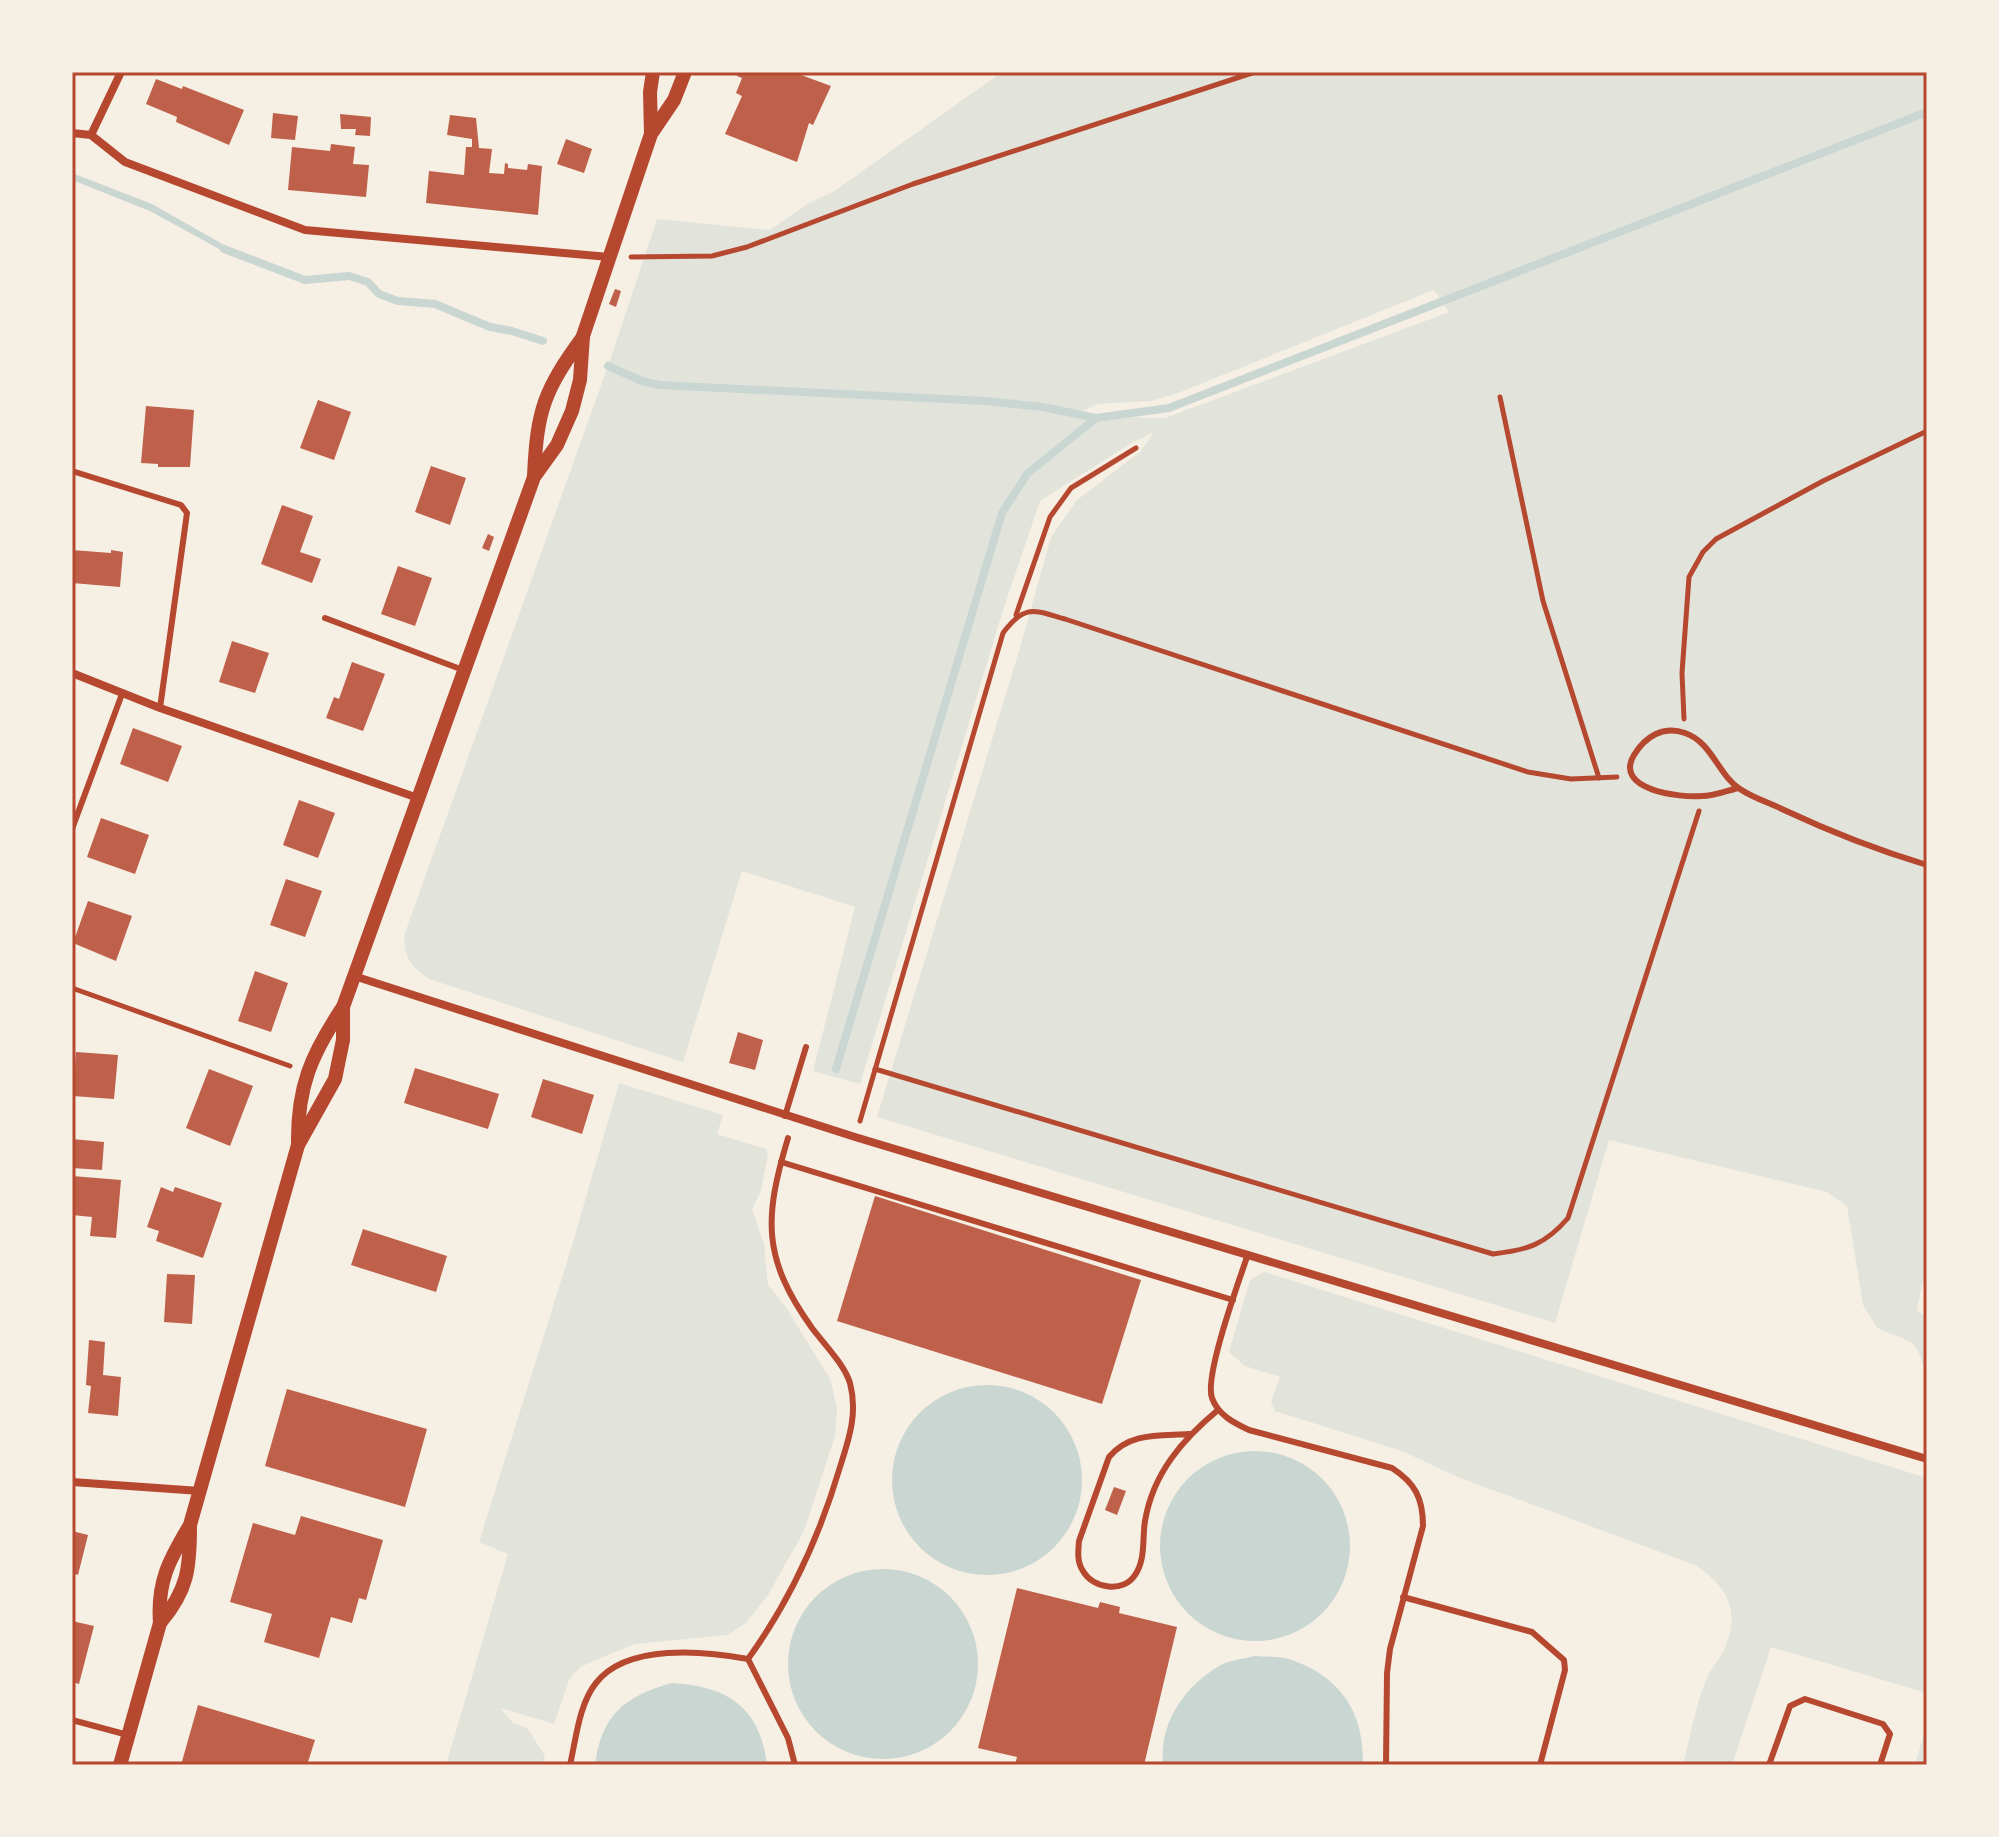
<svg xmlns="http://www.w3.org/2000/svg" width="1999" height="1837" font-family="Manrope,sans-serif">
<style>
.green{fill:#e2e4dc;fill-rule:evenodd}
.water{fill:#c9d6d2}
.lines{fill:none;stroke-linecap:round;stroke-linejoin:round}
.stream{stroke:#c9d6d2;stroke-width:8}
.building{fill:#bf614a}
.path{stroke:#b5482f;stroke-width:5}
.service{stroke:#b5482f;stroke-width:6}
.minor{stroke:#b5482f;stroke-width:8}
.tertiary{stroke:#b5482f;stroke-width:14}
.neatline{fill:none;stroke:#b5482f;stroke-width:3}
</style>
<rect width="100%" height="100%" fill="#f6efe4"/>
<g class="green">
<path d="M1002,72H1927V1261L1917,1310L1927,1319V1379L1920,1355L1913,1343L1877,1328L1863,1305L1847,1206L1827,1192L1609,1140L1555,1323L877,1117L1019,651L1051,537L1077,500L1140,452L1154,432L1133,442L1040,501L1003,610L860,1084L813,1071L855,907L742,871L683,1062L429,979C410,966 403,956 405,933L608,366L657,219L770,230L809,203L833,192ZM1434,290L1449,312L1165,418L1072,416L1097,404L1151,401L1178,393Z"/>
<path d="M619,1083L723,1115L717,1134L766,1149L768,1154L761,1191L752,1209L764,1244L768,1285L786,1307L831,1381L837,1410L835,1436L804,1531L768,1595L746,1623L728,1635L634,1644L580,1667L569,1680L554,1724L500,1708L513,1723L527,1728L545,1756L543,1765H446L508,1554L479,1542L571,1249Z"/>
<path d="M1264,1272L1927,1478V1693L1771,1647L1732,1765H1683C1690,1738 1695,1707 1706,1680C1711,1667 1723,1656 1727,1642C1740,1606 1724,1584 1695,1565L1458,1477L1402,1451L1275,1411L1271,1402L1280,1377L1245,1366L1229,1352L1250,1280Z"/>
<path d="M1927,1723V1765H1915Z"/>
</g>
<g class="water">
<path d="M72,173L152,204L233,250L232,256L150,211L72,180Z"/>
<circle cx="987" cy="1480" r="95"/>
<circle cx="1255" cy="1546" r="95"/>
<circle cx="883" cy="1664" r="95"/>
<path d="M1255,1656C1267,1657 1281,1656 1292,1660C1342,1678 1364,1713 1363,1765H1163C1159,1723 1184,1687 1219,1666C1229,1660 1243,1659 1255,1656Z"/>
<path d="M672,1683C727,1686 760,1707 767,1765H595C601,1715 625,1696 672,1683Z"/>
</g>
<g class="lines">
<g class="stream">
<path d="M224,249L305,280L349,276L368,282L379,294L398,301L435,304L490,327L512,331L543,341"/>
<path d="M608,366L642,381L659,385L986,401L1043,407L1096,418L1169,408L1927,112"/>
<path d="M836,1069L1002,513L1027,474L1096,418"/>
</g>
</g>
<g class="building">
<path d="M738,72H793L831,86L813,125L809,123L797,162L725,134L742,96L736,93L742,78L737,76Z"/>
<path d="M156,79L182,89L183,86L244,110L229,145L176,122L177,117L146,104Z"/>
<path d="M273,113L298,116L295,140L271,138Z"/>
<path d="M340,114L371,117L370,136L355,135L356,129H341Z"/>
<path d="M450,115L476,118L479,148L492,149L489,173L504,174L505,163L508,164V168L527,170L528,164L542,166L538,215L426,203L429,171L464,175L466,147H472V139L447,135Z"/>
<path d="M566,139L592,149L584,173L557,164Z"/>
<path d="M331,144L355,147L353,164L369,165L366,197L288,190L292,147L330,151Z"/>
<path d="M615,289L621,291L616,307L609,304Z"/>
<path d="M318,400L351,412L334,460L300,448Z"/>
<path d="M146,406L194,410L190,467H158V464L141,463Z"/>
<path d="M431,466L466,478L450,525L415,512Z"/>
<path d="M282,505L313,516L300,552L321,559L312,583L261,564Z"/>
<path d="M488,534L494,537L489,551L482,548Z"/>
<path d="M72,550L111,553V550L123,552L120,587L72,583Z"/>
<path d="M398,566L432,578L415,626L381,614Z"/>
<path d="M232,641L269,653L255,693L219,682Z"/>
<path d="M352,662L385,674L363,731L326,718L334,697L339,699Z"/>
<path d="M133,728L182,746L168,782L120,764Z"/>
<path d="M299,800L335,813L318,858L283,845Z"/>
<path d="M101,818L149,835L135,874L87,857Z"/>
<path d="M286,879L322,891L305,937L270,925Z"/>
<path d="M88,901L132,916L116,961L73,943Z"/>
<path d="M255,971L288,983L271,1032L238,1021Z"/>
<path d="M738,1032L763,1040L755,1070L729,1063Z"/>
<path d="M76,1052L118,1055L114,1099L73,1096Z"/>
<path d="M415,1068L499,1094L488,1129L404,1103Z"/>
<path d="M209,1069L253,1086L230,1146L186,1128Z"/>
<path d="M543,1079L594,1095L582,1134L531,1117Z"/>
<path d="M72,1139L104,1142L102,1170L72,1168Z"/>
<path d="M72,1176L121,1180L116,1238L90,1236L92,1217L72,1215Z"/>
<path d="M161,1187L173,1192L175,1187L222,1203L203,1258L156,1241L159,1231L147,1227Z"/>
<path d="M875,1196L1141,1280L1102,1404L837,1321Z"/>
<path d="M363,1229L447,1256L436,1292L351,1265Z"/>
<path d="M167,1274L195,1275L192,1324L164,1322Z"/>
<path d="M89,1340L105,1342L103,1375L121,1377L118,1416L88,1413L91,1386L86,1385Z"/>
<path d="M287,1389L427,1429L405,1507L265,1466Z"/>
<path d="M1114,1487L1126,1491L1117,1515L1105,1510Z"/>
<path d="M301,1516L383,1540L366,1600L359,1598L352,1623L331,1617L319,1658L264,1642L272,1614L230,1602L253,1523L295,1535Z"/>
<path d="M72,1531L88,1535L78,1575L72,1573Z"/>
<path d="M1017,1588L1098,1608L1100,1602L1120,1607L1119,1613L1177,1627L1144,1765H1049L1037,1762L1036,1765H1015L1017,1757L978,1748Z"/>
<path d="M72,1621L94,1626L79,1684L72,1682Z"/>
<path d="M198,1705L315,1740L307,1765H181Z"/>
</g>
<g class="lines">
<g class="path">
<path d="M631,257L712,256L747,247L913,184L1255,72"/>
<path d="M1500,397L1543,601L1599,778"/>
<path d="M1016,615L1050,517L1071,488L1136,448"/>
<path d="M1684,719L1682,673L1689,577L1703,552L1716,539L1823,481L1927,431"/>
<path d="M72,988L290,1066"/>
<path d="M875,1069L1493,1254C1527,1250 1545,1245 1568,1218L1699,811"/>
<path d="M860,1121L1003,633C1025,604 1033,610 1065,619L1528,772L1571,779L1617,777"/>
</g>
<g class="service">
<path d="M72,471L181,505L187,513L160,708"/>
<path d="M325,618L463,670"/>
<path d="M1738,788C1726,791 1714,796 1702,796C1680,798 1613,790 1634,755C1645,737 1663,725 1685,733C1712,742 1718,775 1740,789C1753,798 1770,803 1784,810C1831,832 1877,850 1927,865"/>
<path d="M72,829L122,694"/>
<path d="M785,1116L806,1047"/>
<path d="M781,1162L1233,1300"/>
<path d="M1248,1254C1239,1281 1204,1376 1212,1398C1218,1415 1234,1423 1249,1430L1392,1468C1415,1483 1423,1498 1423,1526L1390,1649L1387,1673L1386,1765"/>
<path d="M1189,1434C1159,1436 1130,1432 1109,1457L1079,1541C1078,1552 1077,1562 1083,1571C1093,1589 1124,1593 1135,1575C1146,1559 1142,1539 1145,1521C1153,1473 1183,1439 1218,1410"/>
<path d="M1403,1597L1532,1632L1564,1660L1565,1670L1540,1765"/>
<path d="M748,1659L788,1738L795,1765"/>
<path d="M72,1720L128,1735"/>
<path d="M570,1765C576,1739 579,1704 596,1683C627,1643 705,1651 748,1659C790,1601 820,1535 840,1467C849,1439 858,1413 850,1383C844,1364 824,1344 812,1328C762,1258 764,1218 788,1138"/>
<path d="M1769,1765L1790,1706L1805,1699L1883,1724L1890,1734L1880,1765"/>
</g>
<g class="minor">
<path d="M72,133L91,135L125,162L305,230L609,257"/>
<path d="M91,135L121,72"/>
<path d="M72,673L160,708L418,798"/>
<path d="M354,976L855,1137L1927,1459"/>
<path d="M72,1482L200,1491"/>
</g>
<g class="tertiary">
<path d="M651,133L650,92L653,72"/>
<path d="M534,476C537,410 544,390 583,337"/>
<path d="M298,1145C297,1087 311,1055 343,1007L534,477L557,445L572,411L580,380L583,336L651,134L674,100L685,72"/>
<path d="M160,1623C188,1590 190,1568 190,1526"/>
<path d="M120,1765L160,1623C157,1582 169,1560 190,1525L298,1145L335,1079L343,1040V1007"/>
</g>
</g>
<rect width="1999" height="1837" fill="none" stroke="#f6efe4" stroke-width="148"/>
<rect x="74" y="74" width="1851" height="1689" class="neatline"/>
</svg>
